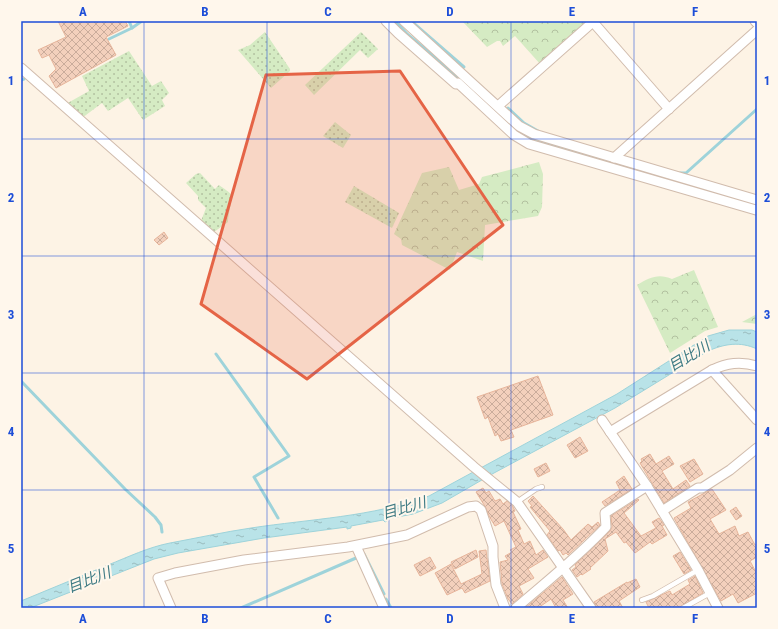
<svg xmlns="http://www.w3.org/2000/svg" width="778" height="629" font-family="'Roboto Condensed','Noto Sans JP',sans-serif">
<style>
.grass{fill:url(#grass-dots)}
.forest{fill:url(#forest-crowns)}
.water{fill:url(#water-ripples);stroke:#9ed3da}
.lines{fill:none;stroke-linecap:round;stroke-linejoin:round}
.stream{stroke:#9ed3da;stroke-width:3}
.building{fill:url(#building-cross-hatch);stroke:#e7b59b}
.lane-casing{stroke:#d1bcad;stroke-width:6}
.street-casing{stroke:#d1bcad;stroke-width:11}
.lane{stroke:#fff;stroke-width:4.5}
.street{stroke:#fff;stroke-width:9}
.marked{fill:#e56446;fill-opacity:0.2;stroke:#e56446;stroke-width:3;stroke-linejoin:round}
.grid{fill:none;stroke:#1d4ed8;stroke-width:1;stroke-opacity:0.55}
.labels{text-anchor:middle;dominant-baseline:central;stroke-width:4;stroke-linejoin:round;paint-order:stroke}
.water-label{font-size:15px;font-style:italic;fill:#3f7b84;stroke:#fff7ec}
.neatline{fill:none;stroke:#1d4ed8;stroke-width:1.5}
.grid-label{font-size:13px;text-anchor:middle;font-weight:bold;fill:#1d4ed8}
</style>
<defs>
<pattern id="grass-dots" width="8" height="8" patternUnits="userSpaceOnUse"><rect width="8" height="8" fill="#d5ebc3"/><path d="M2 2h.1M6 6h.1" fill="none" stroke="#b2c1a0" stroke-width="1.8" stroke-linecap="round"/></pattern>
<pattern id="forest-crowns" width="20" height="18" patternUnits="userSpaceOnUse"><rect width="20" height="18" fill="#d5ebc3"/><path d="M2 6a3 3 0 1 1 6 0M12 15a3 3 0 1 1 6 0" fill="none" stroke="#b2c1a0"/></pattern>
<pattern id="water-ripples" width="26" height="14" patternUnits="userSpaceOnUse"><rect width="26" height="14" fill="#b9e3e8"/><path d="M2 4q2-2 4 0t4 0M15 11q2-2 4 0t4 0" fill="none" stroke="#9bbbbe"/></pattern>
<pattern id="building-cross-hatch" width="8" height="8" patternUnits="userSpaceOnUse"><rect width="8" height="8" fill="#f3d0bc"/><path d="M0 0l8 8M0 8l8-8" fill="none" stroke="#caac9b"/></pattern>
</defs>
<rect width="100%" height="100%" fill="#fdf3e5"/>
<g class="grass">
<path d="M265,32L290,69V71L271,88L238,50L250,45Z"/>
<path d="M361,32L378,49L368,58L360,50L314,95L305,85Z"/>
<path d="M129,51L152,86L161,81L169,93L162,100L165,106L143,120L128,98L108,111L102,103L82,118L66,104L89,91L82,76Z"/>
<path d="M335,122L351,135L343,148L323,136Z"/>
<path d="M200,173L215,189L219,185C223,188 230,192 232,196C232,198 228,217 228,222L214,232L201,221L206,208L198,200V196L186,183L196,174Z"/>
<path d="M354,186L399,213L392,228L345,202Z"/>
</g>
<g class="forest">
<path d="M462,21H590L541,65L515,36L503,46L500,41H497L487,47Z"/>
<path d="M539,162L543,174L542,207L538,216L485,225L483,261L457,252L450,270L402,245L401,239L394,234L422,173L449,167L459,190L479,184L482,177Z"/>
<path d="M694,270L718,327L705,331L670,353L637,285C649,278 658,273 672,279Z"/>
<path d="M757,314V324L742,322Z"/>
</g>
<path class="water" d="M729,330H752L757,332V349C740,341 724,344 708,351L615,408L494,473L442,503L413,514L387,519V521L385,522L383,520L351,526V528L347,529V527L264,538L178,553L154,559L30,608H21V601C50,589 79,577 108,565C128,557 149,547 170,543C197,538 224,532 251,528C310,519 372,517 429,496L617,394L708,336Z"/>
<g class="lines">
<g class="stream">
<path d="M129,21L132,28"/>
<path d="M395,21L407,34L459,78"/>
<path d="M411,21L464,67"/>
<path d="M109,39L132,28L142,21"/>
<path d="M21,80L24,79"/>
<path d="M467,86L516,130L530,139L754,205"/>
<path d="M508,108L524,123L538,131"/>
<path d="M680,173H686L757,109"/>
<path d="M216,354L289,456L254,477L278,518"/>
<path d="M21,381L125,489L155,517L161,525L162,532"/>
<path d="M364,554L384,594"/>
<path d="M386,599L391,608"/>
<path d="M241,608L356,558"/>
</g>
</g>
<g class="building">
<path d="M58,21H125L128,26L106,37L116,55L56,88L49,76L56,69L49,55L42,58L38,50L66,37Z"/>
<path d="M164,232L168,238L159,245L154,240Z"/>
<path d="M538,376L553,415L511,430L514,437L501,441L498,434L495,436L488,417L485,419L477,397Z"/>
<path d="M580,437L588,451L575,458L567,445Z"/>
<path d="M650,454L656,464L669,456L674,464L662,471L673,489L686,480L690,486L664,503L640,463L642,461L641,459Z"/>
<path d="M694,459L703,474L690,482L680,466Z"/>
<path d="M546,463L550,471L538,477L534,469Z"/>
<path d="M624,476L632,489L605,506L602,502L620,490L616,482Z"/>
<path d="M483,488L486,493L489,491L495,501L500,499L503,504L507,501L512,505L515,511L513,512L521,529L518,530L524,544L530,541L536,555L543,550L548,557L528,569L534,578L519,586L523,594L512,604L508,599L502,584L500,562L508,560L505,556L512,552L510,550L516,547L504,521L495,526L489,516L486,508L476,492Z"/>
<path d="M712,489L726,510L710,519L719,534L735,526L739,536L748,532L755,545L757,544V557L750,561L757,574V593L738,603L733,594L721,601L674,518L691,508L688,502Z"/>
<path d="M533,496L563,529L571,540L588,524L592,527L598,522L600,525L568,555L566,553L563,555L560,550L558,551L547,535L550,531L530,507L532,506L528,501Z"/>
<path d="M638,499L639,500L624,513L641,536L656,528L652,522L659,518L664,525L662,526L667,535L652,544L650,542L635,553L626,542L624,543L616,532L605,539L608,551L590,568L591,569L582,575L581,574L577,577L572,570L576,567L575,565L610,531L612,527L611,516Z"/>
<path d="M736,507L742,516L736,520L730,511Z"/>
<path d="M476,550L478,557L455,569L451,562Z"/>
<path d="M486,550L490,581L465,593L462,588L447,595L435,573L451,564L461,584L482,574L479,551Z"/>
<path d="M680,552L691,570L684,574L673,556Z"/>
<path d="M430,557L436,568L420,576L414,565Z"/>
<path d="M695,576L703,593L678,608H649L646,602L670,591L672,595L690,584L688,580Z"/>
<path d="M562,577L573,594L563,600L568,608H556L551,599L538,608H525Z"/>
<path d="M636,579L640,587L619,601L623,608H597L594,602L627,582V583Z"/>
</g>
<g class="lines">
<g class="lane-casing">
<g id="lane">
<path d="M517,502L536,489L542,487"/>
<path d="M642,600L653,596L698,570"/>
<path d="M683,608L710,593"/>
</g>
</g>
<g class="street-casing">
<g id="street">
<path d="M386,21L398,33L456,84"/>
<path d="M404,21L519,126L534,134L757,200"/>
<path d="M755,21L757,23"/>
<path d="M593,22L669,109"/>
<path d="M21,68L474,467L517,502L591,608"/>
<path d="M458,83L514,135L529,144L756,210"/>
<path d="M498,106L594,21"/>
<path d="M614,158L757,30"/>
<path d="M712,370L757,420"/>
<path d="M602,420L647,486L698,570L718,608"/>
<path d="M610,432L712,370C727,363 740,361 757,366"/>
<path d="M662,511L698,488H702L730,470L757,448"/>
<path d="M356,546L384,608"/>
<path d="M171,608L158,578L175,573L244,560L348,547L407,535L468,507L476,506L481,510L493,546V557L496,585L505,608"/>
<path d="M516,608C546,582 578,557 606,527L605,513L647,486"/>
</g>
</g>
<use href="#lane" class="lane"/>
<use href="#street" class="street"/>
</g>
<path class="marked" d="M400,71L503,225L307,379L201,304L266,75Z"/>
<path class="grid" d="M144,21V608M267,21V608M389,21V608M511,21V608M634,21V608M21,139H757M21,256H757M21,373H757M21,490H757"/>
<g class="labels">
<g class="water-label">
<text transform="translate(689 356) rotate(-31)">目比川</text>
<text transform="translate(404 508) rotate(-16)">目比川</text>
<text transform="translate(89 580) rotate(-21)">目比川</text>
</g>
</g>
<rect width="778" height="629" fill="none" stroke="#fff7ec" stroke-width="44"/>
<rect x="22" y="22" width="734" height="585" class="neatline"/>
<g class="grid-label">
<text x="83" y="16">A</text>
<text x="205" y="16">B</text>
<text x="328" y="16">C</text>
<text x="450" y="16">D</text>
<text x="572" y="16">E</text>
<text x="695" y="16">F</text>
<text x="11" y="85">1</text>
<text x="767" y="85">1</text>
<text x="11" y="202">2</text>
<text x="767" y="202">2</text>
<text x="11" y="319">3</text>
<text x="767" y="319">3</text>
<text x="11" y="436">4</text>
<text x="767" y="436">4</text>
<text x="11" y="553">5</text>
<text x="767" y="553">5</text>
<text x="83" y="623">A</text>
<text x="205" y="623">B</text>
<text x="328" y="623">C</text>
<text x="450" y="623">D</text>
<text x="572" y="623">E</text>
<text x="695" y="623">F</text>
</g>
</svg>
